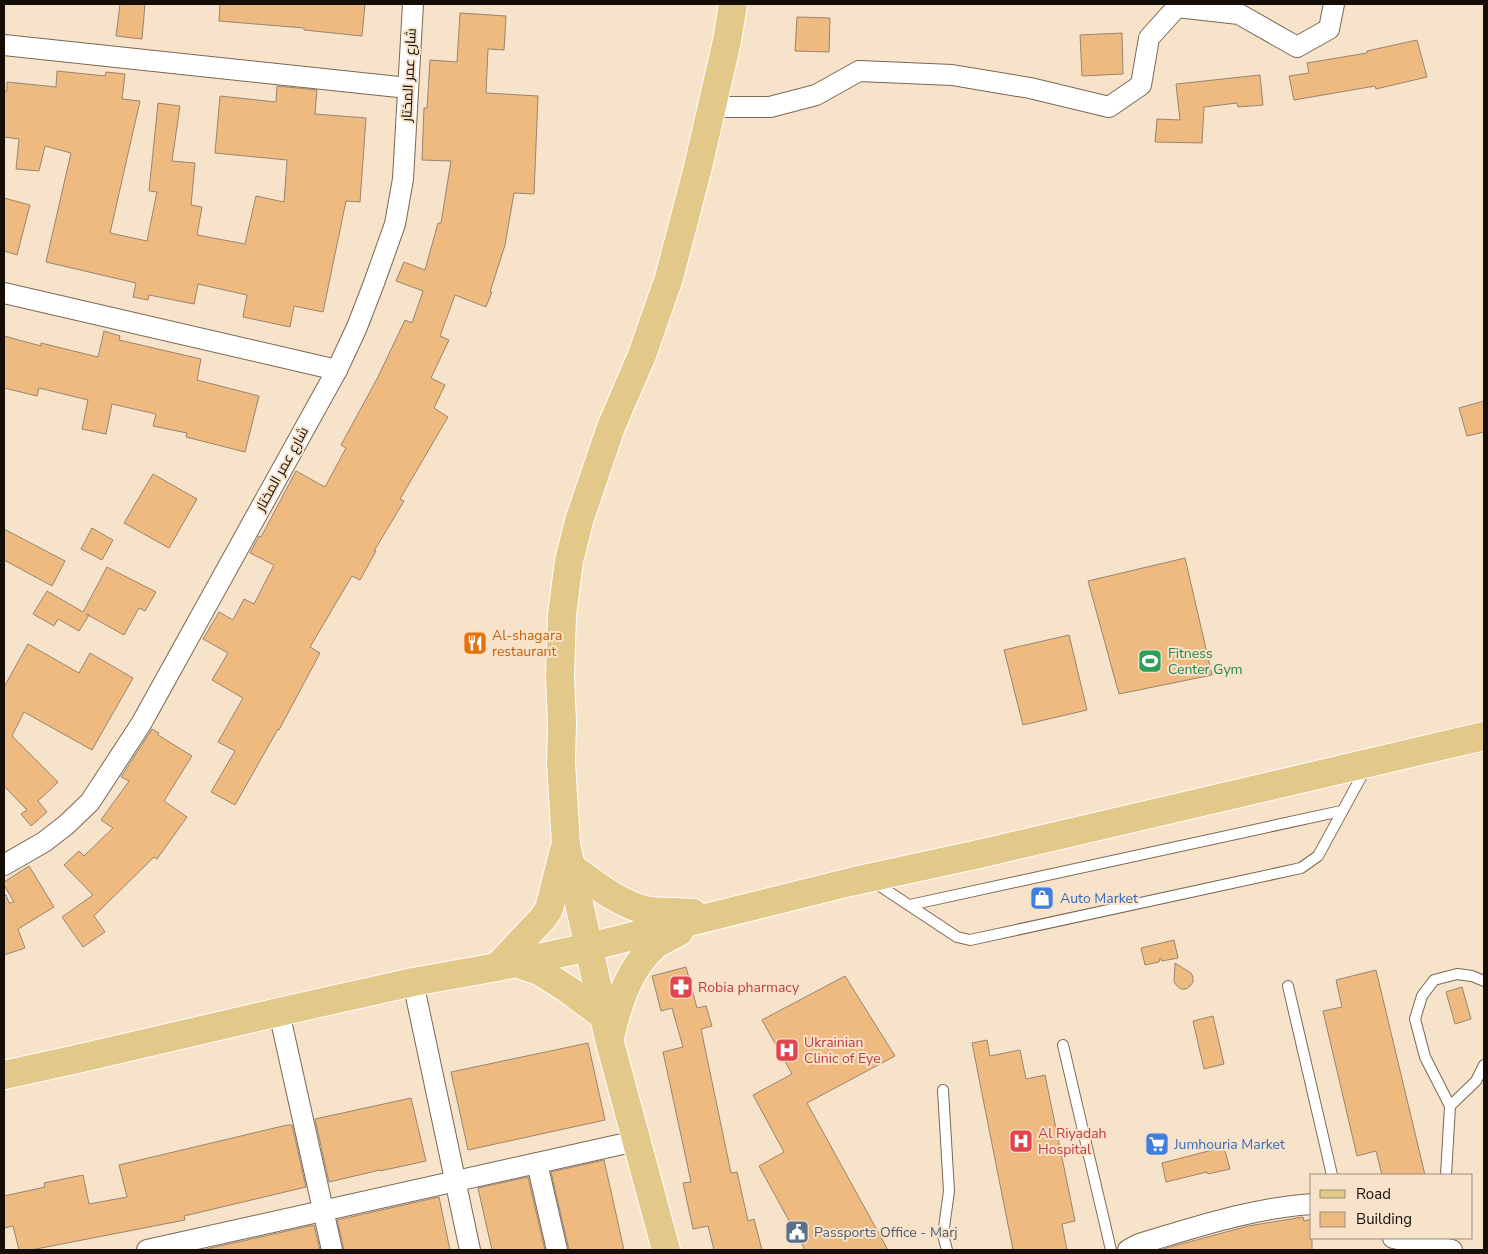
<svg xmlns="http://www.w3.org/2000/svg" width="1488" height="1254" font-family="'Nunito Sans',Cairo,sans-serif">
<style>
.building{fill:#eeba80;stroke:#998570}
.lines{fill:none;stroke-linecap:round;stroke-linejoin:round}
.service-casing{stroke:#7b6854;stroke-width:12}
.minor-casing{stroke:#7b6854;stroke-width:22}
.primary-casing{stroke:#fff;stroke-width:30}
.service{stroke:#fff;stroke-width:10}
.minor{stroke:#fff;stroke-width:20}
.primary{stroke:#e2c989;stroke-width:28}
.labels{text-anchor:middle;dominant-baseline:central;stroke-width:4;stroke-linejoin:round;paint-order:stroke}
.street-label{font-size:14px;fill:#150e07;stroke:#f7e2ca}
.food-label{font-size:14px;fill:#c56008;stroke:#f7e2ca;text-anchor:start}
.leisure-label{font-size:14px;fill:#27864d;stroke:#f7e2ca;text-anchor:start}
.shop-label{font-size:14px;fill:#366cbe;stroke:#f7e2ca;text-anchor:start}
.health-label{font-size:14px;fill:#be3a42;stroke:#f7e2ca;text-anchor:start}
.service-label{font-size:14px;fill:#4e5e75;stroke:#f7e2ca;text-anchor:start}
</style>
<rect width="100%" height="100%" fill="#f7e2ca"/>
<g class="building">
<path d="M120,4H145L142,39L116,36Z"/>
<path d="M220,4H365L362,36L304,30V28L219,21Z"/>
<path d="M460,13L506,16L504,50L488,49L486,93L538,96L534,194L514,193L505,245L490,292H492L486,307L455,295L440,336L449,340L431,378L445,385L434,408L448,417L400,499L404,501L374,551H376L360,580L352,576L310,647L320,653L279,730L278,729L235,805L211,792L235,751L218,742L243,698L212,680L228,653L203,639L219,612L233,620L244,599L254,604L274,565L250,553L259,536L261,537L296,471L325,487L346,448L341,445L378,377L405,320L412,323L423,291L396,281L404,262L425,270L438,223H441L451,161L422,160L424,108H427L430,60L457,62Z"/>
<path d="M797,17L830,18L829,52L795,51Z"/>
<path d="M1122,33L1123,74L1082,76L1080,35Z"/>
<path d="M1417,40L1427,77L1376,89L1375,86L1294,100L1289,76L1309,73L1307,63L1367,53V51Z"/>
<path d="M57,71L105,76L106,72L125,74L122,99L140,101L110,233L147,241L157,192L149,191L158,103L180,106L172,161L195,163L191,205L202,207L197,235L245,244L256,196L284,202L287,160L215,153L220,96L276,102L277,86L317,90L315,114L366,118L360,202L346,201L323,312L294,306L290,327L243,317L247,295L198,284L194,304L149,295L148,300L133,297L136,283L46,262L71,153L45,146L39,171L16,169L19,139L4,137V91H7V82L56,87Z"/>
<path d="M1260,75L1263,105L1238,107L1237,103L1204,107L1202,143L1155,142L1157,119L1180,120L1176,84Z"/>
<path d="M4,198L30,205L17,255L4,251Z"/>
<path d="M104,331L120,336L119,340L201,359L197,380L259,396L245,452L186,437L187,433L153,426L156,414L112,404L106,434L82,429L88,400L39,388L37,396L4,388V336L41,346V343L98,357Z"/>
<path d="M1484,401V432L1467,436L1459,408Z"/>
<path d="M153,474L197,499L169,548L124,523Z"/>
<path d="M92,528L113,540L102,560L81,549Z"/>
<path d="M4,529L65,561L52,586L4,560Z"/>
<path d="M1185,558L1212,675L1119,694L1088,581Z"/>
<path d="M107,567L156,592L145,611L139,608L124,635L86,614L89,615L79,631L58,619L54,626L33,614L47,591L83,612Z"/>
<path d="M1069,635L1087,710L1023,725L1004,650Z"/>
<path d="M28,644L79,673L90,653L133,678L92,750L24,712L12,736L58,782L38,801L47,812L31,826L21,814L27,810L4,786V687Z"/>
<path d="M152,729L159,733L158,735L192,756L164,801L187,817L157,859L154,857L94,916L105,932L83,947L62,917L93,895L64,865L79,851L84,856L113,828L101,820L129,781L121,777Z"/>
<path d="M29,866L54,907L18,929L25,948L4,955V895H6L9,903L14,902L4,885V882Z"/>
<path d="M1174,940L1178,958L1162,961L1160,958L1159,962L1145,965L1141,948Z"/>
<path d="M1175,963L1191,973L1193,977V982L1190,986L1186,989H1181L1177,986L1174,982Z"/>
<path d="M686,967L697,1008L706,1006L712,1026L701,1029L731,1173L737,1172L748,1221L754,1219L762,1250H714L708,1226L693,1229L683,1183L691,1182L663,1052L683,1047L672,1008L661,1011L652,976Z"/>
<path d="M1376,970L1425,1175H1382L1376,1151L1357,1156L1323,1011L1342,1007L1336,980Z"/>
<path d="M845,976L895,1056L807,1103L888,1250H805L759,1166L784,1152L753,1095L792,1074L762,1020Z"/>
<path d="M1462,987L1471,1019L1455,1024L1446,992Z"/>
<path d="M1213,1016L1224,1064L1204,1069L1193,1021Z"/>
<path d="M987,1040L990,1056L1020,1050L1026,1079L1045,1075L1075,1221L1062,1224L1067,1250H1013L972,1043Z"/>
<path d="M588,1043L605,1120L468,1150L451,1072Z"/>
<path d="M411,1098L426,1161L380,1171V1170L329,1182L315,1119Z"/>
<path d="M287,1125H292L306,1187L184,1216L185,1220L31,1250H19L13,1226L4,1228V1196L45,1187L44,1183L83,1175L89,1204L127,1197L119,1165Z"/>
<path d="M1224,1147L1230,1169L1208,1174L1207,1172L1166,1182L1162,1163Z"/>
<path d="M604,1160L624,1250H569L551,1172Z"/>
<path d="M528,1177L545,1250H492L478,1188Z"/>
<path d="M439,1197L450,1250H344L337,1220Z"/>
<path d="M1303,1217L1304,1221L1312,1219V1250H1159L1248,1226Z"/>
<path d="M314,1225L320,1250H202Z"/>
</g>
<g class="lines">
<g class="service-casing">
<g id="service">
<path d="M874,882L957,937L970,940L1301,868L1318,856L1366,768"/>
<path d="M910,905L1341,811"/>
<path d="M1288,986L1332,1175"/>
<path d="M1063,1045L1111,1250"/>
<path d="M943,1090L949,1191L943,1235L947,1250"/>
<path d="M1450,1106L1476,1081L1484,1065"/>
<path d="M1446,1175L1450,1106L1425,1057L1415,1019L1422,996L1434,980L1457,974L1472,976L1484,981"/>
</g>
</g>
<g class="minor-casing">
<g id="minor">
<path d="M4,45L408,88"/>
<path d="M712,107H770L816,95L859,71L952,75L1030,88L1109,107L1141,85L1149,38L1177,7L1239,14L1297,47L1329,29L1334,4"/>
<path d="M4,293L337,370"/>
<path d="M4,865L44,842L66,825L90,802L141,724L337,370L357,327L374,283L395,224L403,179L413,4"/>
<path d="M413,982L470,1250"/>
<path d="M279,1012L332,1250"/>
<path d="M537,1163L557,1250"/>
<path d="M1393,1238L1452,1250"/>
<path d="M147,1250L636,1141"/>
<path d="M1128,1250L1139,1244C1196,1227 1252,1208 1312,1204"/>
</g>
</g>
<g class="primary-casing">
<g id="primary">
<path d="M571,867C594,883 617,903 645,910C661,913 677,911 693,913"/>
<path d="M516,963L539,971L566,988L605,1017"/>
<path d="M497,967L543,918L549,909L564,850"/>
<path d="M611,1033C619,1001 629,969 654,946C661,940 671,937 679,932"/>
<path d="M4,1075L77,1059L279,1012L413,982L497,967L589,947L850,882L979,854L1484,736"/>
<path d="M666,1250L609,1039L566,844L561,763L562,722L560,677L562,615L569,561L579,521L611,427L642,355L669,278L698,167L727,41L733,4"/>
</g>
</g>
<use href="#service" class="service"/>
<use href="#minor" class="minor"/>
<use href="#primary" class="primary"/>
</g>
<defs>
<g id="restaurant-square" transform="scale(1.25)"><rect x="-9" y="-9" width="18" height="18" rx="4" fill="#e8710a" stroke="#f7e2ca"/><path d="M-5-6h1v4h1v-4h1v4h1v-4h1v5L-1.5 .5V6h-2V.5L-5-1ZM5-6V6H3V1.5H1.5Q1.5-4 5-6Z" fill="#fff"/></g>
<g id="stadium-square" transform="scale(1.25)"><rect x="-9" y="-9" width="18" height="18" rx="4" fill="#2e9e5b" stroke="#f7e2ca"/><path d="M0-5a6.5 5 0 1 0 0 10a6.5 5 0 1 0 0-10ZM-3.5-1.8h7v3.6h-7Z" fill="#fff"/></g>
<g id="shop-square" transform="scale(1.25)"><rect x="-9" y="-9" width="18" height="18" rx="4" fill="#3f7fe0" stroke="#f7e2ca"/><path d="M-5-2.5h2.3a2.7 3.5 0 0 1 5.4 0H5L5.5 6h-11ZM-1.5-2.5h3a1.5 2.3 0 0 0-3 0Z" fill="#fff"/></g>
<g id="pharmacy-square" transform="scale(1.25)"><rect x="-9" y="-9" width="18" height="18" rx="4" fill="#e0444e" stroke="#f7e2ca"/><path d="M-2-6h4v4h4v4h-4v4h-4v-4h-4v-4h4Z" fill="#fff"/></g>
<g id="hospital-square" transform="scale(1.25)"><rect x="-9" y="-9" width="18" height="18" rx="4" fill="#e0444e" stroke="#f7e2ca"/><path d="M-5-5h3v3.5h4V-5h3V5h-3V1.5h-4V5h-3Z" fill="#fff"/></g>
<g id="supermarket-square" transform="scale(1.25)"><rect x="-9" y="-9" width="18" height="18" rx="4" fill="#3f7fe0" stroke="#f7e2ca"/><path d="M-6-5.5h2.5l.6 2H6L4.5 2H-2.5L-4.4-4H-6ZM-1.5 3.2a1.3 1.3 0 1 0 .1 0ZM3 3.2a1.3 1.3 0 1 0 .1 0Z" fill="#fff"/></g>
<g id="civic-square" transform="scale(1.25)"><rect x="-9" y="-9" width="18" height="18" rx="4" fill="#5c6f8a" stroke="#f7e2ca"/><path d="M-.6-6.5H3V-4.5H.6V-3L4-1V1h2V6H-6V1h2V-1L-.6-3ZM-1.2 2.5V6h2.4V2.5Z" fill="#fff"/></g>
</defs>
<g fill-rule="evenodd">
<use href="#restaurant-square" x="475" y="643"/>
<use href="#stadium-square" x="1150" y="661"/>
<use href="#shop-square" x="1042" y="898"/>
<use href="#pharmacy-square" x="681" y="987"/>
<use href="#hospital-square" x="787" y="1050"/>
<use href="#hospital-square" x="1021" y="1141"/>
<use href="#supermarket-square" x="1157" y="1144"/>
<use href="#civic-square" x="797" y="1232"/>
</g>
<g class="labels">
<g class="street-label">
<text transform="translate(409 75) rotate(-87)">شارع عمر المختار</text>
<text transform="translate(282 469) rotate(-61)">شارع عمر المختار</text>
</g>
<g class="food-label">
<text x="492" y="635">Al-shagara<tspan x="492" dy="16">restaurant</tspan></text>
</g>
<g class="leisure-label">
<text x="1168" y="653">Fitness<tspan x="1168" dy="16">Center Gym</tspan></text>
</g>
<g class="shop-label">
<text x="1060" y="898">Auto Market</text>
<text x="1174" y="1144">Jumhouria Market</text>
</g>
<g class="health-label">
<text x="698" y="987">Robia pharmacy</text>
<text x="804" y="1042">Ukrainian<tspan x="804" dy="16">Clinic of Eye</tspan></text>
<text x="1038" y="1133">Al Riyadah<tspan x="1038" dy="16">Hospital</tspan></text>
</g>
<g class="service-label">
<text x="814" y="1232">Passports Office - Marj</text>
</g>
</g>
<rect width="1488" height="1254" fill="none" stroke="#150e07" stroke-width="10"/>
<rect x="1310" y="1174" width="162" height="65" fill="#f7e2ca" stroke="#9d8d7c"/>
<rect x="1320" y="1190" width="25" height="8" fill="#e2c989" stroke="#9d8d7c"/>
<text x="1356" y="1199" font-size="15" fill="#150e07">Road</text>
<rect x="1320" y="1212" width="25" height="15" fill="#eeba80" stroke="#9d8d7c"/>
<text x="1356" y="1224" font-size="15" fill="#150e07">Building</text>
</svg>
